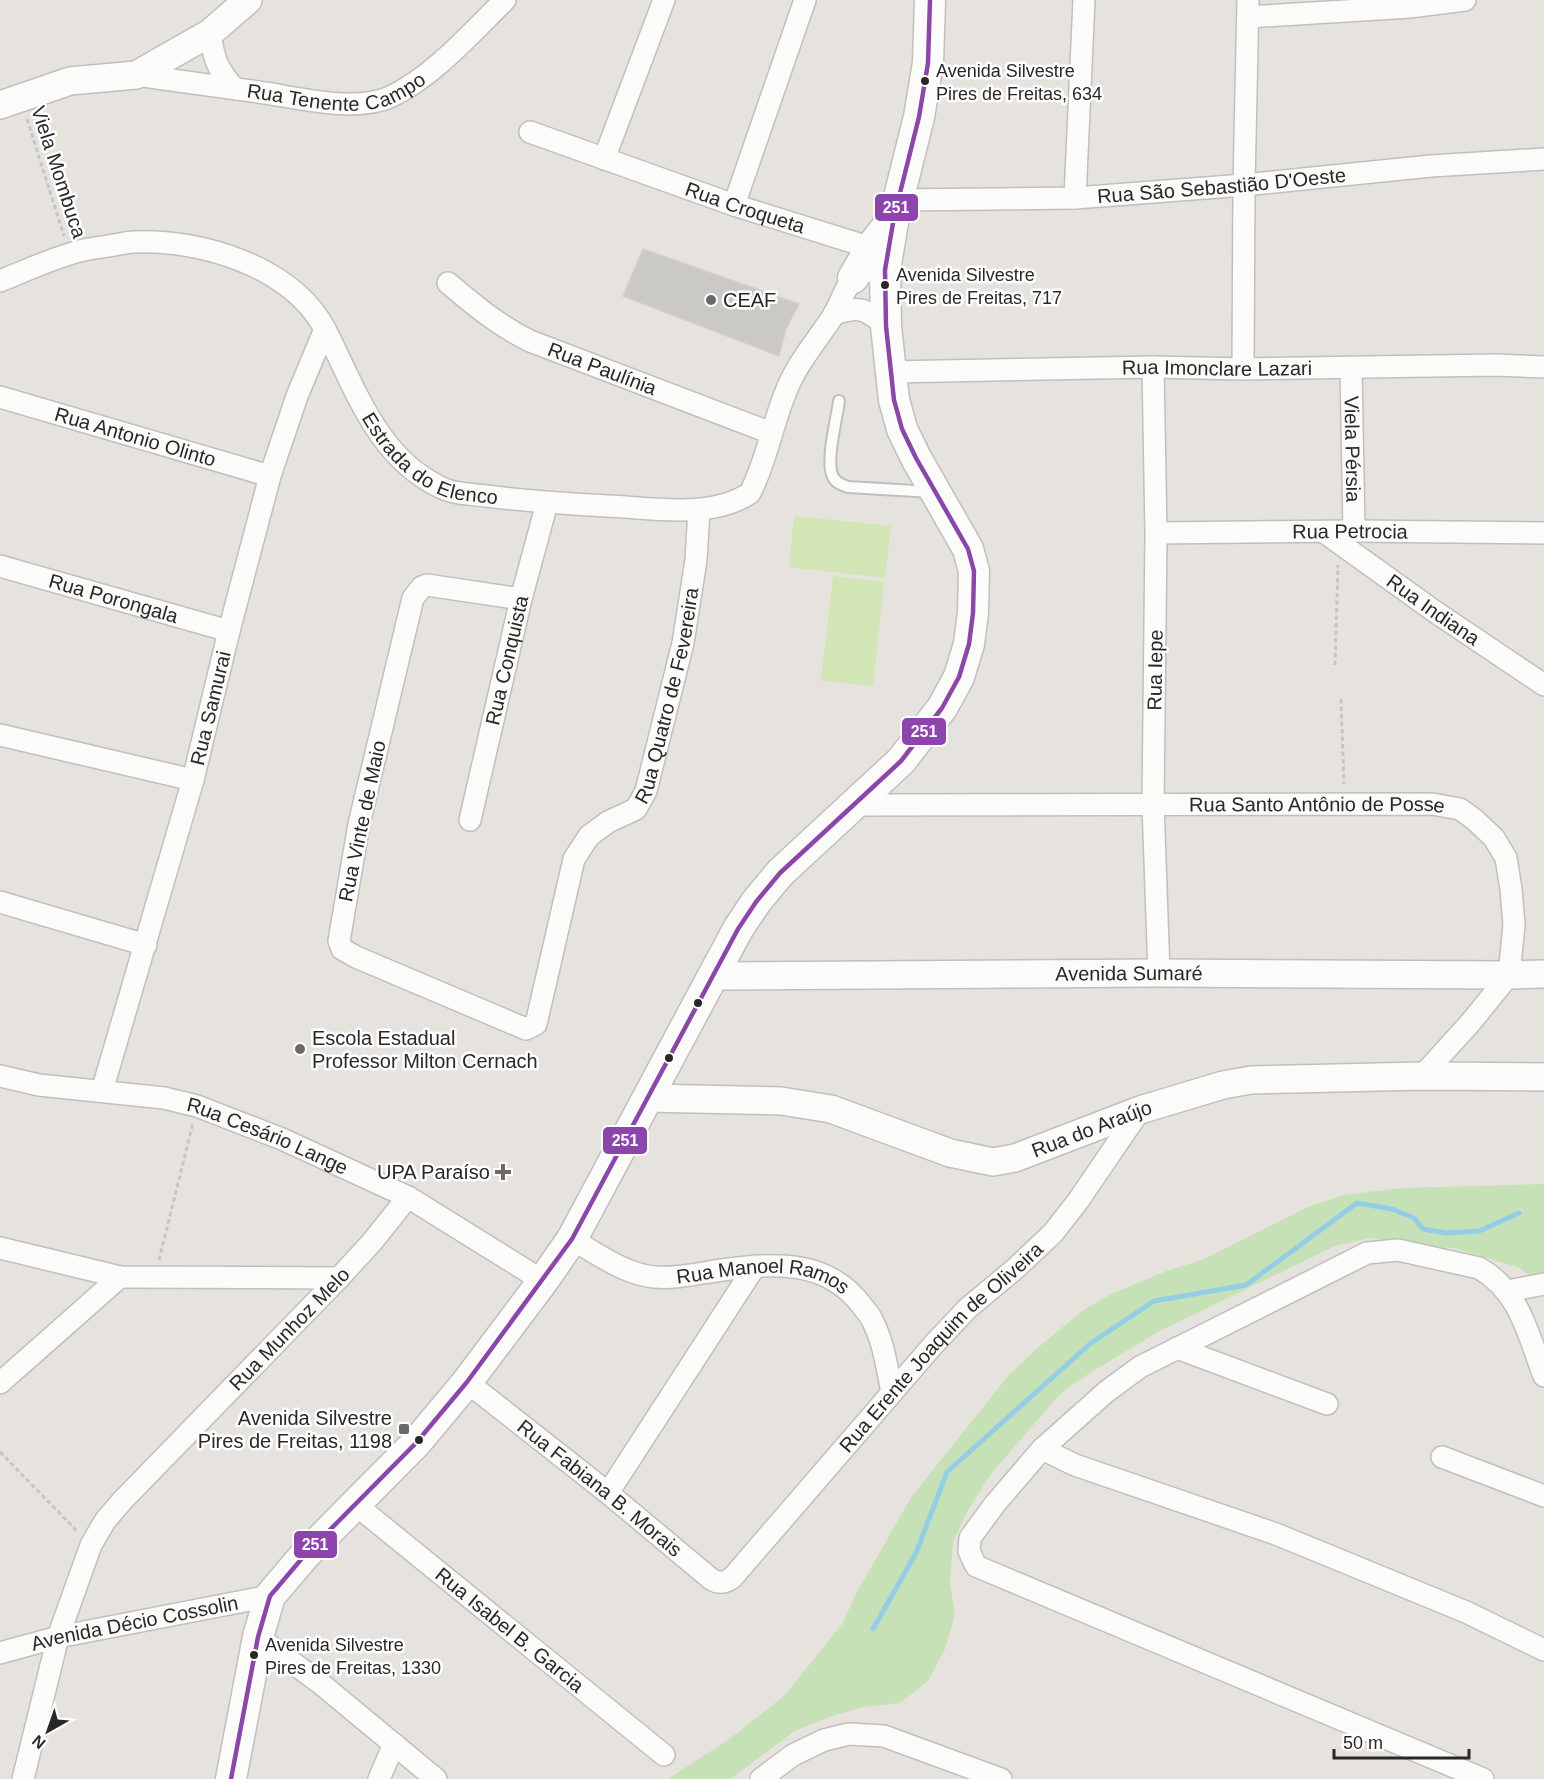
<svg xmlns="http://www.w3.org/2000/svg" width="1544" height="1779" font-family="Helvetica,sans-serif">
<style>
.green{fill:#c7e1b7}
.pitch{fill:#d1e5b5}
.lines{fill:none;stroke-linecap:round;stroke-linejoin:round}
.stream{stroke:#93cde6;stroke-width:5}
.building{fill:#cbc9c5;stroke:#d1cfca;stroke-width:1.5}
.service-casing{stroke:#c0bfbf;stroke-width:14}
.minor-casing{stroke:#c0bfbf;stroke-width:24}
.tertiary-casing{stroke:#c0bfbf;stroke-width:30}
.secondary-casing{stroke:#c0bfbf;stroke-width:33}
.path{stroke:#c6c5c5;stroke-width:3;stroke-dasharray:4.5 3;stroke-linecap:butt}
.service{stroke:#fbfbfa;stroke-width:10}
.minor{stroke:#fbfbfa;stroke-width:21}
.tertiary{stroke:#fbfbfa;stroke-width:27}
.secondary{stroke:#fbfbfa;stroke-width:30}
.bus-1-casing{stroke:#fff;stroke-width:9}
.bus-1{stroke:#8e44ad;stroke-width:4.5}
.bus-dot{fill:#282828;stroke:#fff;stroke-width:2}
.poi-dot{fill:#6a6968;stroke:#fff;stroke-width:2}
.labels{text-anchor:middle;dominant-baseline:central;stroke-width:5;stroke-linejoin:round;paint-order:stroke}
.bus-label{font-size:18px;fill:#282828;stroke:#fff;text-anchor:start}
.street-label{font-size:20px;fill:#282828;stroke:#fff}
.poi-label{font-size:20px;fill:#282828;stroke:#fff;text-anchor:start}
.line-badge{stroke:#fff;stroke-width:2}
.badge-label{font-size:16px;text-anchor:middle;font-weight:bold;fill:#fff}
</style>
<rect width="100%" height="100%" fill="#e6e3de"/>
<path class="green" d="M1544,1184V1288L1520,1268L1457,1249L1371,1238L1335,1246L1158,1332L1090,1373L1061,1393L991,1474L968,1510L953,1542L950,1581L955,1616L945,1649L928,1681L900,1703L863,1707L829,1717L795,1731L730,1779H668L728,1740L784,1696L842,1624L857,1592L912,1496L1008,1376L1035,1350L1082,1311L1113,1293L1169,1270L1202,1260L1310,1206L1344,1195L1401,1188Z"/>
<g class="pitch">
<path d="M794,516L891,526L885,578L789,567Z"/>
<path d="M833,576L884,582L873,686L821,681Z"/>
</g>
<g class="lines">
<path class="stream" d="M873,1629L916,1553L947,1472L1091,1343L1154,1301L1246,1285L1357,1203L1392,1209L1414,1218L1423,1229L1446,1233L1479,1231L1519,1213"/>
</g>
<path class="building" d="M643,249L799,304L786,329L779,356L623,296Z"/>
<g class="lines">
<g class="service-casing">
<path id="service" d="M839,401C837,418 825,462 833,477C836,483 842,485 848,487L932,492"/>
</g>
<g class="minor-casing">
<g id="minor">
<path d="M1248,17L1410,7L1465,0"/>
<path d="M210,33C214,60 217,69 235,89"/>
<path id="s1" d="M136,75C177,81 217,86 258,92C296,97 354,113 390,97C433,77 471,33 505,0"/>
<path id="s2" d="M530,132L734,205L881,251"/>
<path d="M604,159L664,0"/>
<path d="M1075,198L1084,0"/>
<path id="s3" d="M898,200L1075,198L1244,185L1431,166L1544,159"/>
<path d="M734,205L805,0"/>
<path id="s4" d="M0,281C25,271 51,259 76,252C86,249 97,248 108,246C116,245 126,242 134,242C202,239 293,267 326,331C355,388 377,456 438,486C452,494 470,494 486,496C527,501 568,504 608,506C653,508 712,519 750,493C766,462 772,426 785,394C796,364 816,342 833,316C843,300 845,280 864,273"/>
<path id="s5" d="M448,283C474,305 499,326 530,341L771,433"/>
<path d="M834,314C860,306 865,308 886,326"/>
<path d="M1153,367L1156,533L1153,804L1159,973"/>
<path id="s6" d="M1351,368L1354,531"/>
<path d="M1243,369L1244,185L1248,0"/>
<path id="s7" d="M890,372L1153,367L1243,369L1496,365L1544,367"/>
<path id="s8" d="M0,397L270,476"/>
<path id="s9" d="M1324,532L1434,611L1544,685"/>
<path id="s10" d="M1156,533L1354,531L1544,533"/>
<path id="s11" d="M0,566L229,631"/>
<path id="s12" d="M521,599L427,585L422,587L413,598L359,824L339,941L342,949L356,957L526,1029L536,1024L574,859L589,836L608,822L636,809L646,791L683,643L696,560L699,510"/>
<path d="M0,735L193,780"/>
<path id="s13" d="M853,805L1432,804L1460,809L1475,820L1494,838L1506,858L1511,889L1514,925L1509,975L1471,1022L1422,1076"/>
<path id="s14" d="M470,820L521,599L547,503"/>
<path d="M0,902L146,945"/>
<path id="s15" d="M0,1076L39,1085L164,1098L197,1106L282,1139L408,1197L543,1281"/>
<path id="s16" d="M102,1091L193,780L229,631L270,476L297,396L325,329"/>
<path id="s17" d="M572,1239C597,1254 625,1274 654,1277C677,1279 700,1273 722,1270C775,1263 828,1259 863,1307C866,1311 871,1316 873,1322C884,1343 887,1369 892,1392"/>
<path d="M0,1248L120,1277L339,1278"/>
<path d="M1508,1291L1544,1284"/>
<path d="M1177,1348L1327,1404"/>
<path id="s18" d="M467,1382L608,1493L711,1579C719,1584 724,1583 732,1578L934,1344L968,1308L1016,1268L1053,1233L1078,1201L1140,1110"/>
<path d="M0,1383L120,1277"/>
<path d="M1042,1449L1075,1465L1276,1534L1466,1612L1544,1650"/>
<path d="M1442,1457L1544,1496"/>
<path d="M608,1493L755,1266"/>
<path id="s19" d="M356,1505L664,1755"/>
<path d="M258,1637L320,1683L436,1779"/>
<path id="s20" d="M0,1653L58,1637L270,1596"/>
<path id="s21" d="M23,1779L58,1637L91,1545L105,1521L122,1501L339,1278L372,1242L408,1197"/>
<path d="M379,1779L394,1744"/>
<path d="M761,1779L793,1755L824,1740L849,1734L884,1736L1001,1779"/>
<path d="M1483,1779L976,1566L969,1551L970,1538L995,1504L1042,1449L1106,1392L1140,1367L1367,1253L1398,1250L1479,1268C1520,1291 1528,1335 1544,1376"/>
</g>
</g>
<g class="tertiary-casing">
<g id="tertiary">
<path d="M0,105L70,81L136,75L210,33L248,0"/>
<path id="s22" d="M713,976L1159,973L1509,975L1544,974"/>
<path id="s23" d="M647,1098L781,1101L831,1109L950,1153L993,1162L1015,1158L1140,1110L1223,1085L1251,1080L1422,1076L1544,1077"/>
</g>
</g>
<g class="secondary-casing">
<g id="secondary">
<path d="M853,278L871,247L889,224"/>
<path d="M231,1779L258,1637L270,1596L304,1556L416,1443L467,1382L543,1281L572,1239L738,929L756,902L780,873L901,761L942,708L959,677L969,644L973,613L974,571L968,549L916,458L902,429L894,400L886,326L885,270L894,217L919,117L928,63L930,0"/>
</g>
</g>
<g class="path">
<path d="M27,119L64,236"/>
<path d="M1335,665L1338,565"/>
<path d="M1341,699L1344,784"/>
<path d="M159,1260L193,1123"/>
<path d="M0,1452L77,1531"/>
</g>
<use href="#service" class="service"/>
<use href="#minor" class="minor"/>
<use href="#tertiary" class="tertiary"/>
<use href="#secondary" class="secondary"/>
<g class="bus-1-casing">
<path id="bus-1" d="M231,1779L258,1637L270,1596L304,1556L416,1443L467,1382L572,1239L738,929L756,902L780,873L901,761L942,708L959,677L969,644L973,613L974,571L968,549L916,458L902,429L894,400L886,326L885,270L894,217L919,117L928,63L930,0"/>
</g>
<use href="#bus-1" class="bus-1"/>
</g>
<g class="bus-dot">
<circle cx="925" cy="81" r="5"/>
<circle cx="885" cy="285" r="5"/>
<circle cx="698" cy="1003" r="5"/>
<circle cx="669" cy="1058" r="5"/>
<circle cx="419" cy="1440" r="5"/>
<circle cx="254" cy="1655" r="5"/>
</g>
<g class="poi-dot">
<circle cx="711" cy="300" r="6"/>
<circle cx="300" cy="1049" r="6"/>
<path d="M500 1163h6v6h6v6h-6v6h-6v-6h-6v-6h6z"/>
<rect x="398" y="1423" width="12" height="12" rx="3"/>
</g>
<g class="labels">
<g class="bus-label">
<text x="936" y="71">Avenida Silvestre<tspan x="936" dy="23">Pires de Freitas, 634</tspan></text>
<text x="896" y="275">Avenida Silvestre<tspan x="896" dy="23">Pires de Freitas, 717</tspan></text>
<text x="265" y="1645">Avenida Silvestre<tspan x="265" dy="23">Pires de Freitas, 1330</tspan></text>
</g>
<g class="street-label">
<text stroke="none"><textPath href="#s1" startOffset="204">Rua Tenente Campo</textPath></text>
<text transform="translate(59 172) rotate(72)">Viela Mombuca</text>
<text stroke="none"><textPath href="#s3" startOffset="324">Rua São Sebastião D'Oeste</textPath></text>
<text stroke="none"><textPath href="#s2" startOffset="228">Rua Croqueta</textPath></text>
<text stroke="none"><textPath href="#s7" startOffset="327">Rua Imonclare Lazari</textPath></text>
<text stroke="none"><textPath href="#s5" startOffset="178">Rua Paulínia</textPath></text>
<text stroke="none"><textPath href="#s8" startOffset="141">Rua Antonio Olinto</textPath></text>
<text stroke="none"><textPath href="#s6" startOffset="81">Viela Pérsia</textPath></text>
<text stroke="none"><textPath href="#s4" startOffset="537">Estrada do Elenco</textPath></text>
<text stroke="none"><textPath href="#s10" startOffset="194">Rua Petrocia</textPath></text>
<text stroke="none"><textPath href="#s11" startOffset="118">Rua Porongala</textPath></text>
<text stroke="none"><textPath href="#s9" startOffset="134">Rua Indiana</textPath></text>
<text stroke="none"><textPath href="#s14" startOffset="164">Rua Conquista</textPath></text>
<text transform="translate(1155 670) rotate(-89)">Rua Iepe</text>
<text stroke="none"><textPath href="#s12" startOffset="1056">Rua Quatro de Fevereira</textPath></text>
<text stroke="none"><textPath href="#s16" startOffset="398">Rua Samurai</textPath></text>
<text stroke="none"><textPath href="#s13" startOffset="464">Rua Santo Antônio de Posse</textPath></text>
<text transform="translate(362 821) rotate(-78)">Rua Vinte de Maio</text>
<text stroke="none"><textPath href="#s22" startOffset="416">Avenida Sumaré</textPath></text>
<text stroke="none"><textPath href="#s23" startOffset="460">Rua do Araújo</textPath></text>
<text stroke="none"><textPath href="#s15" startOffset="276">Rua Cesário Lange</textPath></text>
<text stroke="none"><textPath href="#s17" startOffset="202">Rua Manoel Ramos</textPath></text>
<text stroke="none"><textPath href="#s21" startOffset="538">Rua Munhoz Melo</textPath></text>
<text stroke="none"><textPath href="#s18" startOffset="648">Rua Erente Joaquim de Oliveira</textPath></text>
<text stroke="none"><textPath href="#s18" startOffset="170">Rua Fabiana B. Morais</textPath></text>
<text stroke="none"><textPath href="#s20" startOffset="138">Avenida Décio Cossolin</textPath></text>
<text stroke="none"><textPath href="#s19" startOffset="198">Rua Isabel B. Garcia</textPath></text>
</g>
<g class="poi-label">
<text x="723" y="300">CEAF</text>
<text x="312" y="1038">Escola Estadual<tspan x="312" dy="23">Professor Milton Cernach</tspan></text>
<text x="490" y="1172" text-anchor="end">UPA Paraíso</text>
<text x="392" y="1418" text-anchor="end">Avenida Silvestre<tspan x="392" dy="23">Pires de Freitas, 1198</tspan></text>
</g>
</g>
<g class="line-badge">
<rect x="874" y="193" width="45" height="29" rx="6" fill="#8e44ad"/>
<rect x="901" y="717" width="46" height="29" rx="6" fill="#8e44ad"/>
<rect x="602" y="1126" width="46" height="29" rx="6" fill="#8e44ad"/>
<rect x="293" y="1530" width="45" height="29" rx="6" fill="#8e44ad"/>
</g>
<g class="badge-label">
<text x="896" y="213">251</text>
<text x="924" y="737">251</text>
<text x="625" y="1146">251</text>
<text x="315" y="1550">251</text>
</g>
<g transform="translate(48 1731) rotate(220)" stroke="#ffffff" stroke-width="4.5" paint-order="stroke">
<path d="M0-4.5L10 22L0 15L-10 22Z" fill="#282828"/>
<text y="-9" font-size="16" font-weight="bold" text-anchor="middle" fill="#282828">N</text>
</g>
<path d="M1334 1749v9h135v-9" fill="none" stroke="#282828" stroke-width="3"/>
<text x="1343" y="1749" font-size="18" fill="#282828" stroke="#ffffff" stroke-width="4.5" paint-order="stroke">50 m</text>
</svg>
